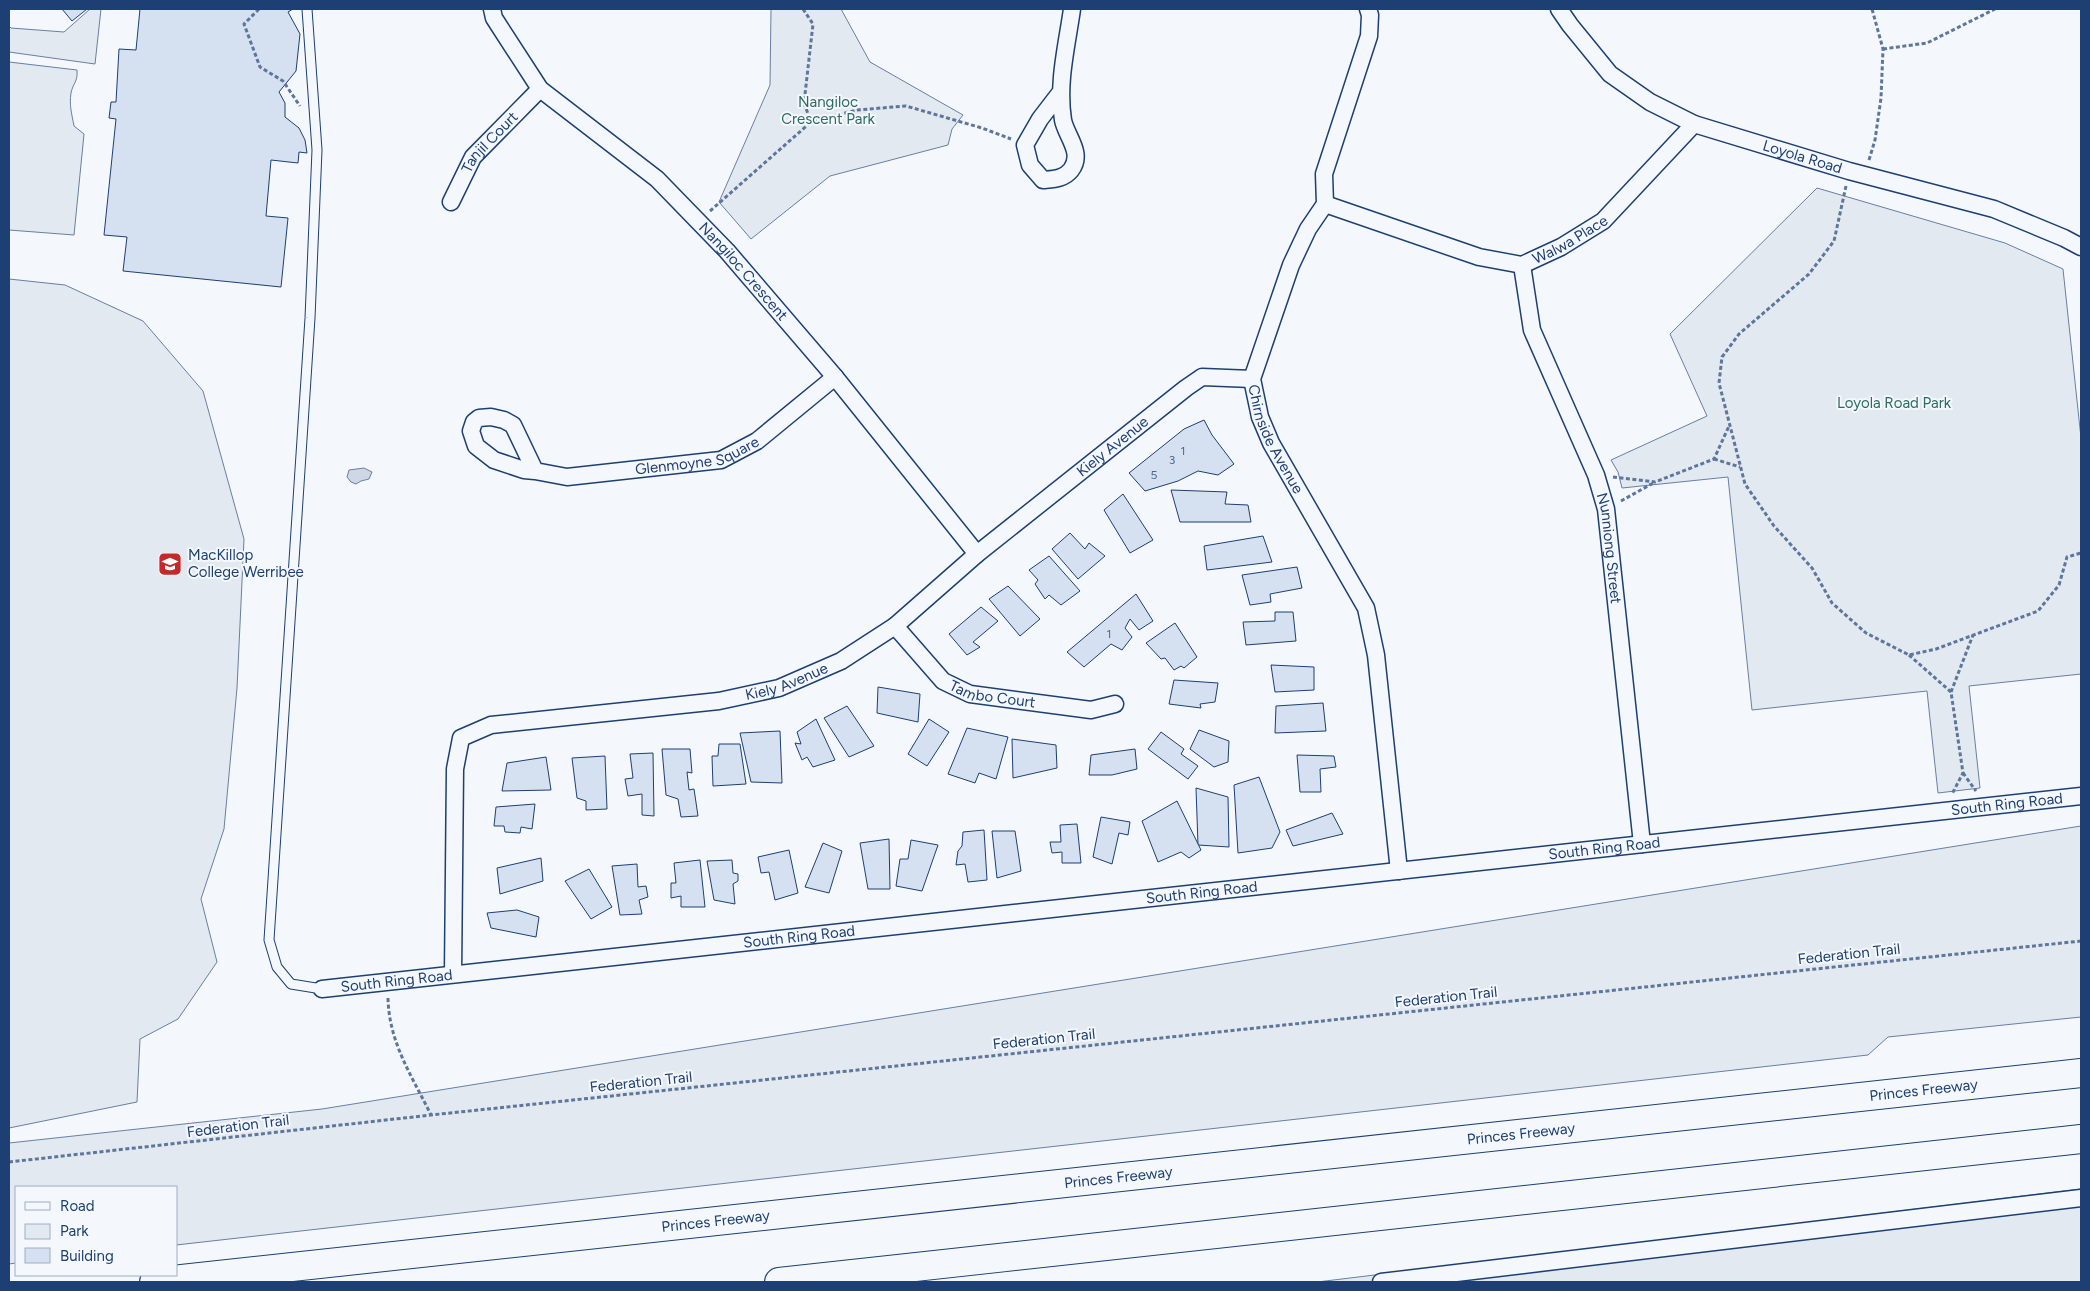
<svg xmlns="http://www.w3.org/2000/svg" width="2090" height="1291" font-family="Figtree,sans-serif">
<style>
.green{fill:#e3e9f0;stroke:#687fa3}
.water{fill:#cfd7e4;stroke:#687fa3}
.building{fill:#d5e0f0;stroke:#1d3f73}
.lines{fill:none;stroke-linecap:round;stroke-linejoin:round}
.lane-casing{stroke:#1d3f73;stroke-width:11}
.street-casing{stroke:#1d3f73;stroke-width:19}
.highway-casing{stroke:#1d3f73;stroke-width:30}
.path{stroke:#5e769c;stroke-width:3;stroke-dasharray:4 2.5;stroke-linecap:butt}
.lane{stroke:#f4f7fb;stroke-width:9}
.street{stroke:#f4f7fb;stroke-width:16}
.highway{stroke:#f4f7fb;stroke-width:28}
.labels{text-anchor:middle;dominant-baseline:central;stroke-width:4;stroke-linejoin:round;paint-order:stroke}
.number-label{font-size:12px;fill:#4b6792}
.park-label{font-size:15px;fill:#2c6c60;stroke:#f4f7fb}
.street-label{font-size:15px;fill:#1d3f73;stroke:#f4f7fb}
.poi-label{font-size:15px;fill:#1d3f73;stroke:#f4f7fb;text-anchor:start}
</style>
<rect width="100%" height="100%" fill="#f4f7fb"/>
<g class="green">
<path d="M90,9H101L95,64L9,52V26L11,28L64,32Z"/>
<path d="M771,9H841L870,62L963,115L952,129L948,145L830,176L751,239L719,202L770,85Z"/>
<path d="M9,62L77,70C78,82 73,83 71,93C69,105 72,115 74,126L84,134L74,235L9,230Z"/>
<path d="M1817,188L2005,243L2063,269L2081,438V674L1969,686L1980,788L1938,793L1927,691L1752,710L1728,477L1622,488L1618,472L1611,460L1707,416L1670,334Z"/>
<path d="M9,279L65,285L143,321L203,391L244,539L237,688L224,829L201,899L217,962L178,1019L140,1039L137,1102L9,1128Z"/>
<path d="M2081,826V1017L1888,1037L1868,1055L176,1245V1187H16V1263L9,1264V1143L322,1109Z"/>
<path d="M2081,1189V1282H1317Z"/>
</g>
<path class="water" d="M364,468L372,472L369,479L361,481L356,484L351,482L347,477L349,470Z"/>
<g class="building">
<path d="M62,9H87L72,21Z"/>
<path d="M140,9H293L288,12L300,34L296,71L279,92L285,103V117L299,128L305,140L307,153L299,152L298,163L271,160L266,216L288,218L281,287L123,271L127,237L104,235L116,119L109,118L111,102H116L119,49L136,50Z"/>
<path d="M1204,420L1212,435L1234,464L1218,475L1198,471L1178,481L1145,491L1129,473L1184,429Z"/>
<path d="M1171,490L1227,492L1225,504L1248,505L1251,522H1180Z"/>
<path d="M1123,494L1153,540L1130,553L1104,510Z"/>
<path d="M1070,533L1085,549L1089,543L1105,556L1078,579L1052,549Z"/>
<path d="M1263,536L1272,562L1207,570L1204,546Z"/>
<path d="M1049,556L1080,591L1061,605L1049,595L1045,599L1035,584L1038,580L1029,570Z"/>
<path d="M1297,567L1302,588L1270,594L1271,602L1250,605L1242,575Z"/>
<path d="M1008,586L1040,619L1020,636L989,599Z"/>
<path d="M1136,594L1153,621L1139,630L1130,619L1125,628L1132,637L1122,650L1111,644L1084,667L1067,652Z"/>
<path d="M981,607L998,621L973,642L980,647L967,655L949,634Z"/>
<path d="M1275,612H1293L1296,641L1246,645L1243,622L1275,621Z"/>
<path d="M1175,623L1197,657L1184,668L1181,666L1174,670L1165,658L1161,659L1146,643Z"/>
<path d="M1271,665L1314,667V690L1275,692Z"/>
<path d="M1174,680L1218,683L1215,702L1200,704L1201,708L1169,704Z"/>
<path d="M878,687L920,694L918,722L877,713Z"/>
<path d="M1323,703L1326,731L1275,733L1276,706Z"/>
<path d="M847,706L874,746L849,757L824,718Z"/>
<path d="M816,719L835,760L813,767L807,757L802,760L795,743L801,744L797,732Z"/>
<path d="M929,719L949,732L927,766L908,754Z"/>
<path d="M967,728L1008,737L996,779L979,773L975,783L948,774Z"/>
<path d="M1199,730L1229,741L1228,762L1214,767L1190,749Z"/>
<path d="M780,731L782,783L751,782L740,733Z"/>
<path d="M1161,732L1184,749L1181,754L1198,766L1188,779L1148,749Z"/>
<path d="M1012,739L1056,745L1057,768L1013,778Z"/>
<path d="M719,744H740L746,784L713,786L712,756H718Z"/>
<path d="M662,749H690L692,773L687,772L689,790L694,789L698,816L681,817L678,799L666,795Z"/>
<path d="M1135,749L1137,769L1112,775H1089L1091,755Z"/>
<path d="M653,753L654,816L642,815V794L628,796L625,779L633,778L630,754Z"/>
<path d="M1297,755L1334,756L1336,767L1320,769L1321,792H1300Z"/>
<path d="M605,756L607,809L586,810V801L577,798L572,758Z"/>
<path d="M546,757L551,790L502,791L507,763Z"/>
<path d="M1259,777L1280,832L1272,848L1238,853L1234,785Z"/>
<path d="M1196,788L1228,797L1229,847L1198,845Z"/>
<path d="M1177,801L1201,850L1189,858L1181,852L1158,862L1142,821Z"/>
<path d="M535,804L532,829L521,827L520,833L505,832L504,826H494L496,807Z"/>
<path d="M1332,813L1343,834L1293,846L1286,830Z"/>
<path d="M1101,817L1130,822L1128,835L1119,833L1112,864L1093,857Z"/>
<path d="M1077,824L1081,863H1062V852L1052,853L1050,842H1061L1060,825Z"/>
<path d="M984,830L987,880L968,882L965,864L956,865L958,851L962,846L963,832Z"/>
<path d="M992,831H1015L1021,871L997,878Z"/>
<path d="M889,839L890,889H868L860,843Z"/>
<path d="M911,840L938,845L922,891L896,886L900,859H908Z"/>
<path d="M823,843L842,851L829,893L805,887Z"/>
<path d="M789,850L798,893L775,900L769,872L761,873L758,857Z"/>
<path d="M541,858L543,881L500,894L497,868Z"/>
<path d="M700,860L705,907H681V896L671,898V883H676L674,863Z"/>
<path d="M732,860L733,873L738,874V881L733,884L735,904L714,900L707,861Z"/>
<path d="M637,864L638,887L646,886L648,897L639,900L642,914L620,915L612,866Z"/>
<path d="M589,869L612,907L591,919L565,881Z"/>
<path d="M517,910L539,917L536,937L491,928L487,913Z"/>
</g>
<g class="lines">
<g class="lane-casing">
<path id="lane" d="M307,9L317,150L310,318L269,940L277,967L291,984L322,989"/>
</g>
<g class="street-casing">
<g id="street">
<path id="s1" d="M492,9L494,18L540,89L657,179L727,251L835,377L977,554"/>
<path id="s2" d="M1368,9L1370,15L1369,36L1324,174L1325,204L1308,229L1291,265L1252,379L1260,417L1271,443L1366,608L1376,655L1399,871"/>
<path id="s3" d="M1559,9L1570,25L1610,74L1650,102L1694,124L1849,171L1994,209L2064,238L2081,247"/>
<path d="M1060,93L1040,119L1025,145L1030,165L1043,180C1053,179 1064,179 1071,170C1084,153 1066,136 1063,120C1057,83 1067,45 1072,9"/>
<path id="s4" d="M451,202L473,157L540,89"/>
<path id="s5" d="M1325,204L1479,257L1522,265L1561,247L1603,221L1694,124"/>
<path id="s6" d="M1522,265L1532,330L1596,475L1606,509L1642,844"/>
<path id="s7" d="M535,471L513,425L504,420L491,417L479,418L474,422L471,431L476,446L494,460L524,470L535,471L567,477L721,460L757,441L835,377"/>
<path id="s8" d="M895,626L943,681L970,694L1091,710L1115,704"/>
<path id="s9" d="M453,974L455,769L461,738L491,725L719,701L779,688L841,661L895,626L977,554L1186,388L1202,377L1252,379"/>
<path id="s10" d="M322,989L2081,796"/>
<path d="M1381,1282L2081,1198"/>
</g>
</g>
<g class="highway-casing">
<g id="highway">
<path id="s11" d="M154,1282L2081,1073"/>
<path d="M779,1282L2081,1139"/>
</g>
</g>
<g class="path">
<path d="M259,9L244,24L260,67L283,81L300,106"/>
<path d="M803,9L813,24L804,103L811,122"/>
<path d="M1883,49L1927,43L1995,9"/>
<path d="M1869,160L1875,140L1881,98L1883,49L1872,9"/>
<path d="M1846,186L1834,241L1809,274L1739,334L1722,357L1719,383L1745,484L1774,526L1812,568L1832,603L1866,633L1909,655L1936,649L2038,611L2059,585L2067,557L2081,553"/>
<path d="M710,211L811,122L857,110L906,106L982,128L1011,139"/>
<path d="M1714,459L1740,467"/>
<path d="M1613,477L1655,482L1714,459L1729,426"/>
<path d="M1621,501L1655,482"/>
<path d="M1909,655L1951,692L1963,773L1952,794"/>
<path d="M1951,692L1973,635"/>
<path d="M1963,773L1976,791"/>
<path d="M388,998C389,1043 412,1076 431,1115"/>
<path d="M9,1162L431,1115L2081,941"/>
</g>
<use href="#lane" class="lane"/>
<use href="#street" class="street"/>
<use href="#highway" class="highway"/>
</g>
<defs>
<g id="school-square" transform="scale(1.25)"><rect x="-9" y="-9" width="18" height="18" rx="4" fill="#c62828" stroke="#f4f7fb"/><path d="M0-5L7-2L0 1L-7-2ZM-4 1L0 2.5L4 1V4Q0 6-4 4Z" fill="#fff"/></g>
</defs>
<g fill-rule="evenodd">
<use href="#school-square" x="170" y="564"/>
</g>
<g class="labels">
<g class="number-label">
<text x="1183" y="451">1</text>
<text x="1172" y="460">3</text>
<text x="1154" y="475">5</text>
<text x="1109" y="634">1</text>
</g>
<g class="park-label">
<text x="828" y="102">Nangiloc<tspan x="828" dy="17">Crescent Park</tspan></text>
<text x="1894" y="403">Loyola Road Park</text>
</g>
<g class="street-label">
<text stroke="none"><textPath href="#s4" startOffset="72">Tanjil Court</textPath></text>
<text stroke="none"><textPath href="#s3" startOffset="294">Loyola Road</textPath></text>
<text stroke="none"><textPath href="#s5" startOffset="261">Walwa Place</textPath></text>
<text stroke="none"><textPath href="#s1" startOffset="368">Nangiloc Crescent</textPath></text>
<text stroke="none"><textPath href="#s2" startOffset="458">Chirnside Avenue</textPath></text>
<text stroke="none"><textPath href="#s9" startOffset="974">Kiely Avenue</textPath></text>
<text stroke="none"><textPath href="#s7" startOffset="349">Glenmoyne Square</textPath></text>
<text stroke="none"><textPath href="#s6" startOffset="299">Nunniong Street</textPath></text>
<text stroke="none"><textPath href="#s9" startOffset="569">Kiely Avenue</textPath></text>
<text stroke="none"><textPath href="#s8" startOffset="125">Tambo Court</textPath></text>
<text stroke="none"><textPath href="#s10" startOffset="1695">South Ring Road</textPath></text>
<text stroke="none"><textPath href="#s10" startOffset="1290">South Ring Road</textPath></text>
<text stroke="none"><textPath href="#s10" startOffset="885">South Ring Road</textPath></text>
<text stroke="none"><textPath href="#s10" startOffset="480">South Ring Road</textPath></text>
<text transform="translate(1849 954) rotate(-6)">Federation Trail</text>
<text stroke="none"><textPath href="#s10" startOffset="75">South Ring Road</textPath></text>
<text transform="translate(1446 997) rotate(-6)">Federation Trail</text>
<text transform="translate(1044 1039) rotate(-6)">Federation Trail</text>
<text transform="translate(641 1082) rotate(-6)">Federation Trail</text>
<text stroke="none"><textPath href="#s11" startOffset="1780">Princes Freeway</textPath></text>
<text transform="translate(238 1126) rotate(-7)">Federation Trail</text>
<text stroke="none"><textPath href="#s11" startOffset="1375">Princes Freeway</textPath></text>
<text stroke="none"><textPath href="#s11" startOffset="970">Princes Freeway</textPath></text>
<text stroke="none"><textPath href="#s11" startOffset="565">Princes Freeway</textPath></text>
</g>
<g class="poi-label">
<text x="188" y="555">MacKillop<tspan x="188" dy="17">College Werribee</tspan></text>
</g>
</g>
<rect width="2090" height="1291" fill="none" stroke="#1d3f73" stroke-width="20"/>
<rect x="15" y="1186" width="162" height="90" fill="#f4f7fb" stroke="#9eadc5"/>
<rect x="25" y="1202" width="25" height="8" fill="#f4f7fb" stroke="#9eadc5"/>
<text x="60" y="1211" font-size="15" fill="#1d3f73">Road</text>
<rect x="25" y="1224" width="25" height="15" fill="#e3e9f0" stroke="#9eadc5"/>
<text x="60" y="1236" font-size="15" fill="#1d3f73">Park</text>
<rect x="25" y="1248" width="25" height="15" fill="#d5e0f0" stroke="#9eadc5"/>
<text x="60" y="1261" font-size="15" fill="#1d3f73">Building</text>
</svg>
